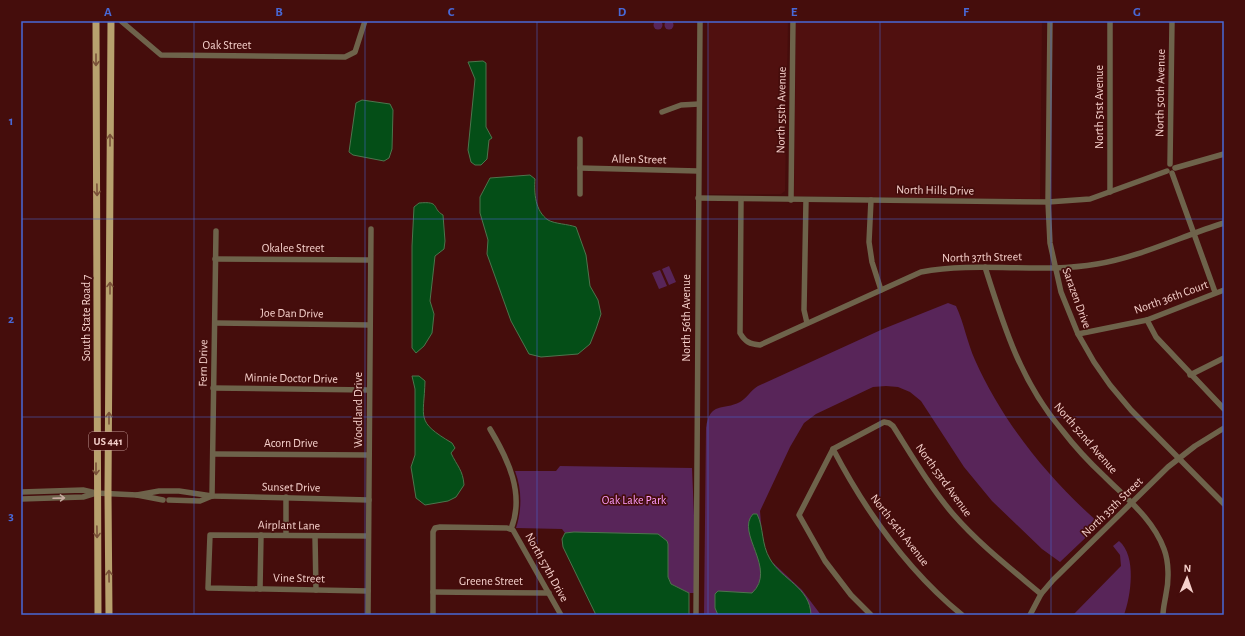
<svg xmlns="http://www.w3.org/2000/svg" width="1245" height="636" font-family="'Alegreya Sans',sans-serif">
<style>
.built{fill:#50100f}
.green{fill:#582559}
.water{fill:#044e17;stroke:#4d754d}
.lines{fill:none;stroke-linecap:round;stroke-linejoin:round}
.minor{stroke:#6e634b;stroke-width:5.5}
.major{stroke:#b8a16e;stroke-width:7}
.oneway{stroke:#795038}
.oneway2{stroke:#c6aa9f}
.grid{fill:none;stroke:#4868d6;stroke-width:1;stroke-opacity:0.55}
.labels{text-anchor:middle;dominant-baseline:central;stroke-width:3.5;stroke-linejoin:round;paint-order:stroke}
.shield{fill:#450d0c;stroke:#c19692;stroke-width:1}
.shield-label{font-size:11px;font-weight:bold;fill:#f6d1cc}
.street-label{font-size:12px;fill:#f6d1cc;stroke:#450d0c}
.park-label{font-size:12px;fill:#fc9cfd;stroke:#450d0c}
.neatline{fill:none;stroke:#4868d6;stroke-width:1.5}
.grid-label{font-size:13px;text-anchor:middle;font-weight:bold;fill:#4868d6}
</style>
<rect width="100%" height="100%" fill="#450d0c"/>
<g class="built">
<path d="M708,21H788L785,191L781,194H707Z"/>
<path d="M796,21H1042L1040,199L794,196Z"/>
</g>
<g class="green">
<circle cx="669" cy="25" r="4.5"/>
<circle cx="658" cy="25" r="4.5"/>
<path d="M669,266L676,282L669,285L662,269Z"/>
<path d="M660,270L667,286L659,289L652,273Z"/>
<path d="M948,303L956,306C964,323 967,342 975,360C1003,423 1049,479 1100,524L1060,562L1042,549L992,501L964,467L921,401L910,392L898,387L886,386L873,387L816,414L804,423L790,447L760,511L763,545L770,560L802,590L821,615H704L706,428C710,401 723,411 740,402C746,399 751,390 758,386L883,329Z"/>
<path d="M560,466L692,468L694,515V593H689L671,584L668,577V544L574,532L565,533L562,529L516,528C522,510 522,489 515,471H556Z"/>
<path d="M1119,541C1137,556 1131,596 1124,615H1073L1121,566L1120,555L1113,546Z"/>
</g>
<g class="water">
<path d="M483,61L486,63V127L492,138L489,140L487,159L481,165H475L471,162L468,150L475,79L468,62Z"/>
<path d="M362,100L390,104L393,110L392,149L389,158L384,161L353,155L349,152L356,103Z"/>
<path d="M530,175L535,179C534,193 535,211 548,220C555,224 568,224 576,227L586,255L590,286L598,300L601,314L596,329L590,344L578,354L541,357L529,354L511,321L487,254L488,240L480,213V197L490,178Z"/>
<path d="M419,203C441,201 431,208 443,215L445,241L444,249L435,256L430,301L434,314L432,333L424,346L416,353L412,348V246L414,207Z"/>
<path d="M412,376H419L425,381C424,419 415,421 452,443L455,448L451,453C457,466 463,470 464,485L456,497L448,501L425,505L416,498L411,467L415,455V389Z"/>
<path d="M753,514H757C764,528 761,544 770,559C782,580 810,587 811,615H718L715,608V594L718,591L752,593C778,569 735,533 753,514Z"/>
<path d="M574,532L658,534L667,541L668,544V577L671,584L689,593V615H596L563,547L562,539L565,533Z"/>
</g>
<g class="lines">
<g class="minor">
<path d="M121,21L161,55L345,57L355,52L365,21"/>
<path d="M1050,21L1048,202L1050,243L1061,292L1078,334L1094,362L1110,385L1131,410L1224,504"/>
<path d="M1110,21V192"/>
<path d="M662,112L681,105L699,104"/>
<path d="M1170,164L1172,21"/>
<path d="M580,168L698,171"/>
<path d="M1175,168L1224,154"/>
<path d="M1172,173L1215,292"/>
<path d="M580,194V139"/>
<path d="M698,198L1048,202L1090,199L1167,171"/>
<path d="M741,199L740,333C745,342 750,344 760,345L921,272C979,261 1039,274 1097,264C1140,257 1182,236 1224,223"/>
<path d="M791,200L793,21"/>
<path d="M806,200L804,310L807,323"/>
<path d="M871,200L869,242L872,262L881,290"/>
<path d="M215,259L370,260"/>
<path d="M985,267C1004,327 1021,382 1062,430C1075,447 1090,463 1105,477C1127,499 1153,519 1164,549C1169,562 1169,581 1166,594C1165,601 1163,608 1163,615"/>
<path d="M1147,320L1156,337L1224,409"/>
<path d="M215,323L370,325"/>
<path d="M1078,334L1147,320L1224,290"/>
<path d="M1190,375L1224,358"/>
<path d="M213,388L369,390"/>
<path d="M490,429C508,459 525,494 511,529"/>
<path d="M833,449C865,510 908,571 962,615"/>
<path d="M213,454L369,455"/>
<path d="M21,492L83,490L96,493L137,495L163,500"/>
<path d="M137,495L159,491H179L212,496L369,500"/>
<path d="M212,496L216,231"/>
<path d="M286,497V535"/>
<path d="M21,499L83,497L96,493"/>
<path d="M169,500L200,501L212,496"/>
<path d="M315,536L316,590"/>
<path d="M260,589L261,535"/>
<path d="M368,591L208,588L210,535L368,536"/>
<path d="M433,592L549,593"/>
<path d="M368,615L371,229"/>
<path d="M433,615V532L435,528L440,527L507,528L513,530L561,615"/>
<path d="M696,615L700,21"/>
<path d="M871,615L851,595L825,561L799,515L833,449L884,422L889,423L893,426C912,456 930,487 953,514C979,544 1010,568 1041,594"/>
<path d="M1030,615L1041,594L1053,580L1168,467L1195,446L1224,428"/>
</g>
<g class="major">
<path d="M96,21L98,615"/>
<path d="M109,615L108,493L111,21"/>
</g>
</g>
<defs><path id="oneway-shaft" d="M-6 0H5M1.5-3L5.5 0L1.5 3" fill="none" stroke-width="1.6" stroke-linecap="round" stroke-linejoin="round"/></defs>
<g class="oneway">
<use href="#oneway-shaft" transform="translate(96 60) rotate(90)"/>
<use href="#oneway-shaft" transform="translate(110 140) rotate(-90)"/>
<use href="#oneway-shaft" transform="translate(97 190) rotate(89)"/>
<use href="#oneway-shaft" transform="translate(110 288) rotate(-90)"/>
<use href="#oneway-shaft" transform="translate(109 418) rotate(-90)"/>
<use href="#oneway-shaft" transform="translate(96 469) rotate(90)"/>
<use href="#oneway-shaft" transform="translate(97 532) rotate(89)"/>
<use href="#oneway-shaft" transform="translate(109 576) rotate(-91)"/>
</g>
<use class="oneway2" href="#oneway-shaft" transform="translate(59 498) rotate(-2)"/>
<path class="grid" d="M194,21V615M365,21V615M537,21V615M708,21V615M880,21V615M1051,21V615M21,219H1224M21,417H1224"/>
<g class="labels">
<rect class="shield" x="89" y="432" width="38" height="18" rx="3"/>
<g class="shield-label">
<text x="108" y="441">US 441</text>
</g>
<g class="street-label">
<text x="227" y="45">Oak Street</text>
<text transform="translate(1160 93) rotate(-89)">North 50th Avenue</text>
<text transform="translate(1099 107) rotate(-90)">North 51st Avenue</text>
<text transform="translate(781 110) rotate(-89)">North 55th Avenue</text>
<text transform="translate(639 159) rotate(1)">Allen Street</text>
<text transform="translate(935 190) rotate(1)">North Hills Drive</text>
<text x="293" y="248">Okalee Street</text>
<text transform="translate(982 257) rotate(-1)">North 37th Street</text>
<text transform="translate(1171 297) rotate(-20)">North 36th Court</text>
<text transform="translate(1077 298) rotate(70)">Sarazen Drive</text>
<text transform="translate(292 313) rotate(1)">Joe Dan Drive</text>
<text transform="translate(86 318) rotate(-90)">South State Road 7</text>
<text transform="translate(686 318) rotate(-90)">North 56th Avenue</text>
<text transform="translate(203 363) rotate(-89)">Fern Drive</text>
<text transform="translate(291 378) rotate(1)">Minnie Doctor Drive</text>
<text transform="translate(358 410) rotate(-90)">Woodland Drive</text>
<text transform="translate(1086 438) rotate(49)">North 52nd Avenue</text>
<text x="291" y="443">Acorn Drive</text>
<text transform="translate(944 480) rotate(54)">North 53rd Avenue</text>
<text transform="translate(291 487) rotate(1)">Sunset Drive</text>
<text transform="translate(1112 507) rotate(-44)">North 35th Street</text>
<text transform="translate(289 525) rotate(1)">Airplant Lane</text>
<text transform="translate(900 530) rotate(52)">North 54th Avenue</text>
<text transform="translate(547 567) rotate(61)">North 57th Drive</text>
<text transform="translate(299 578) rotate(1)">Vine Street</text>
<text x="491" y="581">Greene Street</text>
</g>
<g class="park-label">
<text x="634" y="500">Oak Lake Park</text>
</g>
</g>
<rect width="1245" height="636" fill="none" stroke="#450d0c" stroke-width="44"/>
<g transform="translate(1187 578) rotate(2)" stroke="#450d0c" stroke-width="3" paint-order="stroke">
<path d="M0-3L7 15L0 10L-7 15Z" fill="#f6d1cc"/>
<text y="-6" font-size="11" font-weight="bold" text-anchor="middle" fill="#f6d1cc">N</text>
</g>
<rect x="22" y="22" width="1201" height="592" class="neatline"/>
<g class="grid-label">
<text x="108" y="16">A</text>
<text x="279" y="16">B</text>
<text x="451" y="16">C</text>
<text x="622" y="16">D</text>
<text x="794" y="16">E</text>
<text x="966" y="16">F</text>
<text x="1137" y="16">G</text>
<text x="11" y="125">1</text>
<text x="11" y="323">2</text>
<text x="11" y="520">3</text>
</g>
</svg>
